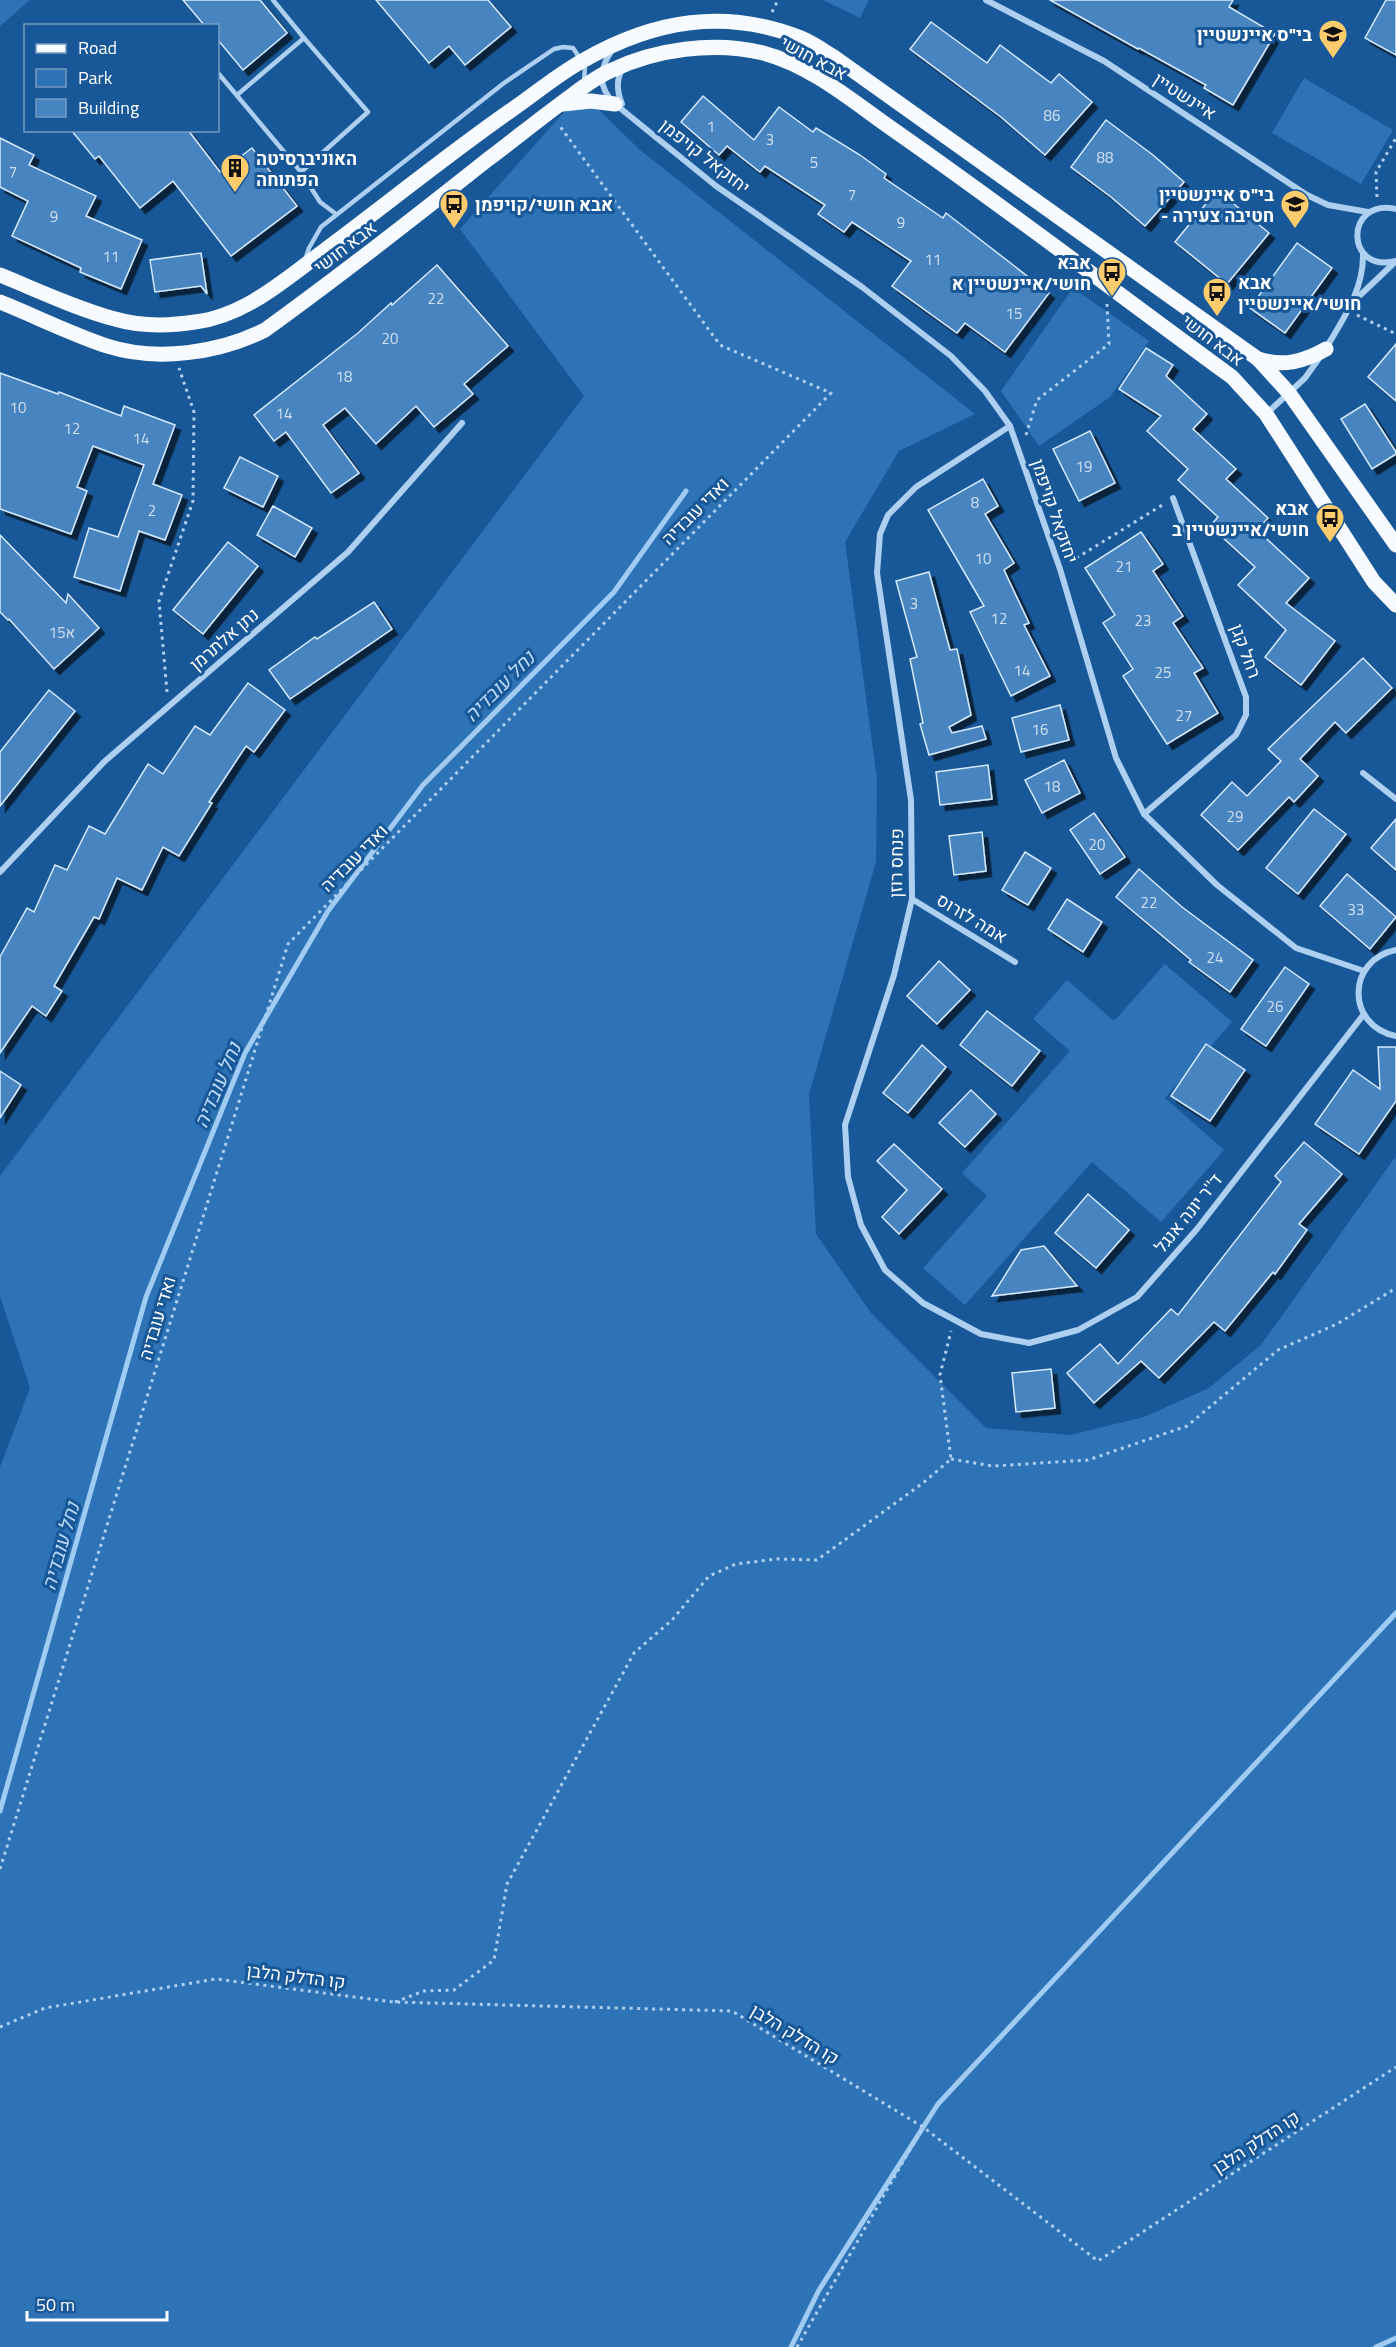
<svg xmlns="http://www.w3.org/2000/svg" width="1396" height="2347" font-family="'Titillium Web',Heebo,sans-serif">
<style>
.green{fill:#2d73b6}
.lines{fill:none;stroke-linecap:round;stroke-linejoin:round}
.stream{stroke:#a0ccf3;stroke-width:5}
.building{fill:#4684c0;stroke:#d4e9fc;stroke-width:1.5;filter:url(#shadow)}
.path{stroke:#add0f1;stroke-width:3;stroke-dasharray:3 4.5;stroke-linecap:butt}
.lane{stroke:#add0f1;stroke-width:4.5}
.street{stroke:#add0f1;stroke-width:6}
.primary{stroke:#f7faff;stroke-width:15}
.labels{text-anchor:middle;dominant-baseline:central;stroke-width:6;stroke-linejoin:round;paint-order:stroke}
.number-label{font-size:15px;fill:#d1e0ef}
.poi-label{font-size:18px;font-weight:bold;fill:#fff;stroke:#195898;text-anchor:end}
.street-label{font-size:18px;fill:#fff;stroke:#195898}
.water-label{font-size:20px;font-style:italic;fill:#b9daf7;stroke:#195898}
</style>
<defs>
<filter id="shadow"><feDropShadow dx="5.5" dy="5.5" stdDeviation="0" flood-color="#0009"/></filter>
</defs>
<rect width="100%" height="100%" fill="#195898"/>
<g class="green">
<path d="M0,0H30L0,26Z"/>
<path d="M823,0H869L860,18Z"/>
<path d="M1304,78L1393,130L1361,184L1272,133Z"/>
<path d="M594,105L640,150L975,414L899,451L845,542L877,779L876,862L809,1094L816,1234L871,1313L986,1428L1070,1435L1144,1417L1209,1388L1261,1345L1396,1156V2347H0V1467L30,1388L0,1296V1176L584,396L460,229L566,110Z"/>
<path d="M1073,288L1149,341L1110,397L1039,446L1001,391Z"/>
<path d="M1165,964L1232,1022L1165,1098L1224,1150L1161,1222L1092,1162L965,1305L923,1268L987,1196L962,1173L1070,1051L1033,1019L1067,980L1114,1021Z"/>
</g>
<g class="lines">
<g class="stream">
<path d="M0,1811L146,1297L245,1053L328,911L423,785L614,592L686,491"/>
<path d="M791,2347L819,2290L938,2104L1396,1613"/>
<path d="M1376,2347L1396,2338"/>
</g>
</g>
<g class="building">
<path d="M183,0H260L287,33L243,70L218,40V26H205Z"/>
<path d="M376,0H488L511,27L465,65L449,46L429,63Z"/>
<path d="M1050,0H1233L1229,7L1275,34L1233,105L1204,88L1206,85L1139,48L1138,49Z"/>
<path d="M1386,0H1396V55L1365,38Z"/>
<path d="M931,22L987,63L1000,45L1051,83L1059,74L1092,102L1045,155L1001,117L910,49Z"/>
<path d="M703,96L754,140L779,107L813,132L816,128L860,155L886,174L884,178L943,218L946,213L1049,293L1005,352L965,323L957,333L892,286L911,261L852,222L844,232L818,214L825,205L765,166L760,172L727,146L719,155L681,122Z"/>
<path d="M1106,120L1153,155L1184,182L1145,226L1111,197L1071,167Z"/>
<path d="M71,130H188L220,172L252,148L297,206L231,256L173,181L140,208L99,156L95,159Z"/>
<path d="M0,138L34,155L29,165L96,196L86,216L142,240L121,289L80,272L81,268L12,236L28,201L0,187Z"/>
<path d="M1217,190L1269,233L1227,284L1175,242Z"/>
<path d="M1297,243L1332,268L1285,333L1250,308Z"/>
<path d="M201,253L207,294L201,286L155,292L150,260Z"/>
<path d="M437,265L508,346L464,384L473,394L434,427L416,406L376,444L345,408L323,425L359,473L331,493L286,432L274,441L254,415L358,333L391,303L392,305Z"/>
<path d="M1396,344V401L1368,377Z"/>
<path d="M1146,348L1173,365L1166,376L1207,414L1193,429L1236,469L1226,479L1268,518L1257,530L1309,578L1286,603L1335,641L1301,685L1265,657L1286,630L1238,585L1255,567L1210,526L1218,517L1178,480L1188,469L1147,431L1161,416L1119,389Z"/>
<path d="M0,373L58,394L59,392L121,416L124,406L175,425L153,484L182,495L165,540L139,531L120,591L74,577L89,528L118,537L144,465L93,446L77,487L87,491L71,534L0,509Z"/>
<path d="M1365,404L1396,452V454L1372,469L1341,419Z"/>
<path d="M1090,431L1115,483L1079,501L1053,449Z"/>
<path d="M240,457L278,476L263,507L224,488Z"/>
<path d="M983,479L998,506L985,514L1014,563L1004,570L1029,623L1024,625L1050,676L1011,696L970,612L984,606L928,510Z"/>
<path d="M273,506L312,528L295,557L257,535Z"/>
<path d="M1141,532L1163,564L1153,571L1183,616L1173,623L1203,668L1194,673L1218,713L1167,744L1123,676L1133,669L1103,623L1115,615L1085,568Z"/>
<path d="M0,535L66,603L68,594L99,628L54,669L9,619L8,620L0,612Z"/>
<path d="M228,542L258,566L203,634L173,610Z"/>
<path d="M929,572L950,650L957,649L971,715L949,727L952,733L982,726L986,739L929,755L920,724L923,723L910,659L917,657L896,581Z"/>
<path d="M374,602L392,629L290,699L269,670L315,637L317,639Z"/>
<path d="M1363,658L1392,688L1346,733L1335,722L1300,759L1318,776L1294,802L1289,797L1238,850L1201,815L1232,782L1247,796L1281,761L1268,749Z"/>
<path d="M248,683L285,710L254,752L246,746L209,802L212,803L179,856L163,847L142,890L117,878L99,919L94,917L54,986L62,991L46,1016L32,1006L0,1053V957L27,908L34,912L55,865L67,870L89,826L105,834L148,764L163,774L195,726L210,735Z"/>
<path d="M49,690L75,711L0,806V752Z"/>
<path d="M1060,705L1069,740L1021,752L1012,718Z"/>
<path d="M1064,760L1080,793L1042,813L1025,780Z"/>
<path d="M988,765L992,799L940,805L936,772Z"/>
<path d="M1314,809L1346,834L1298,894L1266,868Z"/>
<path d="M1094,813L1125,857L1100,874L1070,830Z"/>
<path d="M1396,819V870L1371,848Z"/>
<path d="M982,832L986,871L954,875L949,836Z"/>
<path d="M1025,852L1051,868L1028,905L1002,890Z"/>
<path d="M1139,869L1182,907L1253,960L1230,992L1189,962L1191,960L1116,897Z"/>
<path d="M1347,874L1396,917L1370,949L1320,906Z"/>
<path d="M1067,899L1102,922L1083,952L1048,929Z"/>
<path d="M939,961L970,990L937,1024L907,996Z"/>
<path d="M1285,967L1309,984L1266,1046L1241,1029Z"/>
<path d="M987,1011L1040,1051L1012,1086L960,1045Z"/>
<path d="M1206,1044L1245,1070L1210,1121L1171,1096Z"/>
<path d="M922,1045L946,1067L908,1113L883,1093Z"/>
<path d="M1378,1047H1396V1101L1359,1154L1315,1124L1353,1070L1380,1089Z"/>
<path d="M0,1071L21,1085L0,1118Z"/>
<path d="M971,1090L996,1114L965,1147L939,1123Z"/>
<path d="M1304,1142L1342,1174L1299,1224L1307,1230L1275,1274L1273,1272L1225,1331L1214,1322L1159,1378L1141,1361L1094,1403L1067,1373L1100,1344L1118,1364L1171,1309L1178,1315L1281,1182L1275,1176Z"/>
<path d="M894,1144L942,1189L899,1234L882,1217L907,1190L877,1161Z"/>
<path d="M1088,1194L1129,1230L1096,1268L1055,1233Z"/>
<path d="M1044,1246L1077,1286L992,1296L1021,1250Z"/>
<path d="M1051,1369L1055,1408L1016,1412L1012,1373Z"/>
</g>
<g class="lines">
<g class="path">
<path d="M772,12L778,0"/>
<path d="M1377,197L1376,172L1396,138"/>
<path d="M1357,315L1396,334"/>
<path d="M1026,435L1037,400L1109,344L1107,304"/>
<path d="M1070,562L1164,504"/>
<path d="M167,692L159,601L193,501L194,412L179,368"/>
<path d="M951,1459L993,1466L1088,1460L1187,1426L1278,1350L1337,1324L1396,1288"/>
<path d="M0,1869L288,944L831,393L720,345L559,125"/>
<path d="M395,2002L424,1991L454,1990L494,1960L507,1884L634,1653L672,1620L709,1576L736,1564L777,1559L817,1560L923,1483L951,1459L940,1375L951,1331"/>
<path d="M0,2027L45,2008L216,1979L393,2002L732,2011L923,2127L1098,2261L1396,2067"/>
<path d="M797,2347L923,2127"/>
</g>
<g class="lane">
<path d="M273,0L304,38"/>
<path d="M218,73L301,172L320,202L336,214"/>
<path d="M237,95L304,38L368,112L301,172"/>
<path d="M305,260L309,248L321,227L504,83L554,49L563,47L573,48L585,66L584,81"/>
</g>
<g class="street">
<path d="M986,0L1104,61L1307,195L1328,205L1368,212"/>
<path d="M612,50C599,69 597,87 615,104L716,186L862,287L951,356L985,391L1010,426L1060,569L1116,758L1144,814L1217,885L1296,948L1364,971"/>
<path d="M622,104C617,92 616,79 623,68"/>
<path d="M1396,209C1344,198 1345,274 1396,261"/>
<path d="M1355,300L1393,264"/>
<path d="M1326,348C1344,318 1364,289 1363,253"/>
<path d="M1266,414L1305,378L1320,357"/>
<path d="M1010,426L916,487L888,515L880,534L877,573L911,800L912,899L894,975L845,1125L848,1177L861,1225L885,1270L923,1303L981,1334L1029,1343L1078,1330L1137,1297L1197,1229L1364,1014"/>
<path d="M1363,773L1396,799"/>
<path d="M1144,814L1236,735L1246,715V697L1173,498"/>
<path d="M0,872L105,761L348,552L462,423"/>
<path d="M912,899L1015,962"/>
<path d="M1396,950C1346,960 1346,1026 1396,1036"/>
</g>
<g class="primary">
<path d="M563,104L591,101L615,104"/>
<path d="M0,275C37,290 77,309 115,319C139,326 169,326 195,322C245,316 286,279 325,250C387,204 447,155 510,111C535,94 558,74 584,60C654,20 725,8 801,38C813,43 824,51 834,57L1258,359L1289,393L1396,545"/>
<path d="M0,302C35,316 71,334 107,346C157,362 219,353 265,330C341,275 414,218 487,160C515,139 542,117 571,96C583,87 596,77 610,71C655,49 714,41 763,53C813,66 857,105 898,133C1011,212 1121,296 1232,377L1266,414L1374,582L1396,605"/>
<path d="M1258,359C1283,367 1303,362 1326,349"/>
</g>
</g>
<defs>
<g id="school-pin" transform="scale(1.5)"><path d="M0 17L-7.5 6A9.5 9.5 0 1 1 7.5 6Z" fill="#ffcc6d" stroke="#195898"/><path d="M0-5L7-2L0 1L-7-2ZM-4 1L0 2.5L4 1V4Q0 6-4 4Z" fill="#111"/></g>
<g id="building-pin" transform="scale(1.5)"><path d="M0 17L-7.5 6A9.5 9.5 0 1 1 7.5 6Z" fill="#ffcc6d" stroke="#195898"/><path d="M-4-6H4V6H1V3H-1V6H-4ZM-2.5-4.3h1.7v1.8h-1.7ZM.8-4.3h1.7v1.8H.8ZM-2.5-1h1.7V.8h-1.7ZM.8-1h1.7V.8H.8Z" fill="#111"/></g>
<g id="bus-pin" transform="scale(1.5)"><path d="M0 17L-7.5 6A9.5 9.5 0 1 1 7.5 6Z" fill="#ffcc6d" stroke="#195898"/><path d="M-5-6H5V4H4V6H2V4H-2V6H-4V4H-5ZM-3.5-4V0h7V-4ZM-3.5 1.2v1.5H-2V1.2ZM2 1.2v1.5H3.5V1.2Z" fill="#111"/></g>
</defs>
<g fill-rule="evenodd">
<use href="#school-pin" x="1333" y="34"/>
<use href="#building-pin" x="235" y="168"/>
<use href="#bus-pin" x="454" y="204"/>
<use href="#school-pin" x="1295" y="204"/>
<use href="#bus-pin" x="1112" y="272"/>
<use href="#bus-pin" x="1217" y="292"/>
<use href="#bus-pin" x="1330" y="518"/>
</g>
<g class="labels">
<g class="number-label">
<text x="1052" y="115">86</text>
<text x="711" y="126">1</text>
<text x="770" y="139">3</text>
<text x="1105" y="157">88</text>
<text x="814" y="162">5</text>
<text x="13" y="171">7</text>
<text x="852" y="194">7</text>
<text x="54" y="216">9</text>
<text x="901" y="222">9</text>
<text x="111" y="256">11</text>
<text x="933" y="259">11</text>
<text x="436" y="298">22</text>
<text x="1014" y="313">15</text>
<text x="390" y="338">20</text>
<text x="344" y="376">18</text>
<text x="18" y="407">10</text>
<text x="284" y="413">14</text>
<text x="72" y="428">12</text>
<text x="141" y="438">14</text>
<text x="1084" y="466">19</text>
<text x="975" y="502">8</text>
<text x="152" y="510">2</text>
<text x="983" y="558">10</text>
<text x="1124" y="566">21</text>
<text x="914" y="603">3</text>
<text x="999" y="618">12</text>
<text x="1143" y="620">23</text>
<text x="62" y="632">15א</text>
<text x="1022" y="670">14</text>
<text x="1163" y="672">25</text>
<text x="1184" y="715">27</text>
<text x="1040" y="729">16</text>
<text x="1052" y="786">18</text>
<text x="1235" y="816">29</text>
<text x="1097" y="844">20</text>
<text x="1149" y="902">22</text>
<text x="1356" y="909">33</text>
<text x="1215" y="957">24</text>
<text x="1275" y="1006">26</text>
</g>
<g class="poi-label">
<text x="1312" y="34">בי"ס איינשטיין</text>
<text x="256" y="158" text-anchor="start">האוניברסיטה<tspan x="256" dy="21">הפתוחה</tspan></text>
<text x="1274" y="194">בי"ס איינשטיין<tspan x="1274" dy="21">- חטיבה צעירה</tspan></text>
<text x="475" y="204" text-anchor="start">אבא חושי/קויפמן</text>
<text x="1091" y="262">אבא<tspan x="1091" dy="21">חושי/איינשטיין א</tspan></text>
<text x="1238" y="282" text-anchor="start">אבא<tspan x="1238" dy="21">חושי/איינשטיין</tspan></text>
<text x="1309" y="508">אבא<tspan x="1309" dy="21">חושי/איינשטיין ב</tspan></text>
</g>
<g class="street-label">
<text transform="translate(814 58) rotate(28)">אבא חושי</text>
<text transform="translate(1185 96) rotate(33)">איינשטיין</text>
<text transform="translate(705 156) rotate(38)">יחזקאל קויפמן</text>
<text transform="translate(345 247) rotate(-37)">אבא חושי</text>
<text transform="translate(1213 340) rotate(37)">אבא חושי</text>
<text transform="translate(695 511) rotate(-45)">ואדי עובדיה</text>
<text transform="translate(1055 511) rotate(71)">יחזקאל קויפמן</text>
<text transform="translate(224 639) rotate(-41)">נתן אלתרמן</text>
<text transform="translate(1246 651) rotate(70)">רחל קגן</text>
<text transform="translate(354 858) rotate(-45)">ואדי עובדיה</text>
<text transform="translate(896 863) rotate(-89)">פנחס רוזן</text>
<text transform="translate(972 918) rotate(31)">אמה לזרוס</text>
<text transform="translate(1188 1213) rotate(-51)">ד''ר יונה אנגל</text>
<text transform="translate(157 1318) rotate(-73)">ואדי עובדיה</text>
<text transform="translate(296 1976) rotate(7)">קו הדלק הלבן</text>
<text transform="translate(795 2034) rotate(31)">קו הדלק הלבן</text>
<text transform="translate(1256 2142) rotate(-33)">קו הדלק הלבן</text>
</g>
<g class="water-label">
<text transform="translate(499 686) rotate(-45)">נחל עובדיה</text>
<text transform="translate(217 1085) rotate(-67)">נחל עובדיה</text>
<text transform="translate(60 1546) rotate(-74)">נחל עובדיה</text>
</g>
</g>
<rect x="24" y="24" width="195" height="108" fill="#195898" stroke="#759bc1" stroke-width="1.5"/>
<rect x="36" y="44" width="30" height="9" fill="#f7faff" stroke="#759bc1" stroke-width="1.5"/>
<text x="78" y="54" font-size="18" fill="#ffffff">Road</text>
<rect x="36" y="69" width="30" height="18" fill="#2d73b6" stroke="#759bc1" stroke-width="1.5"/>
<text x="78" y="84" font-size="18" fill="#ffffff">Park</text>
<rect x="36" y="99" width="30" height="18" fill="#4684c0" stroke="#759bc1" stroke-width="1.5"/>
<text x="78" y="114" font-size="18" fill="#ffffff">Building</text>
<path d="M27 2311v9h140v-9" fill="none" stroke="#ffffff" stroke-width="3"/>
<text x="36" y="2311" font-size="18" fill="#ffffff" stroke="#195898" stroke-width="4.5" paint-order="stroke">50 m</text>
</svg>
